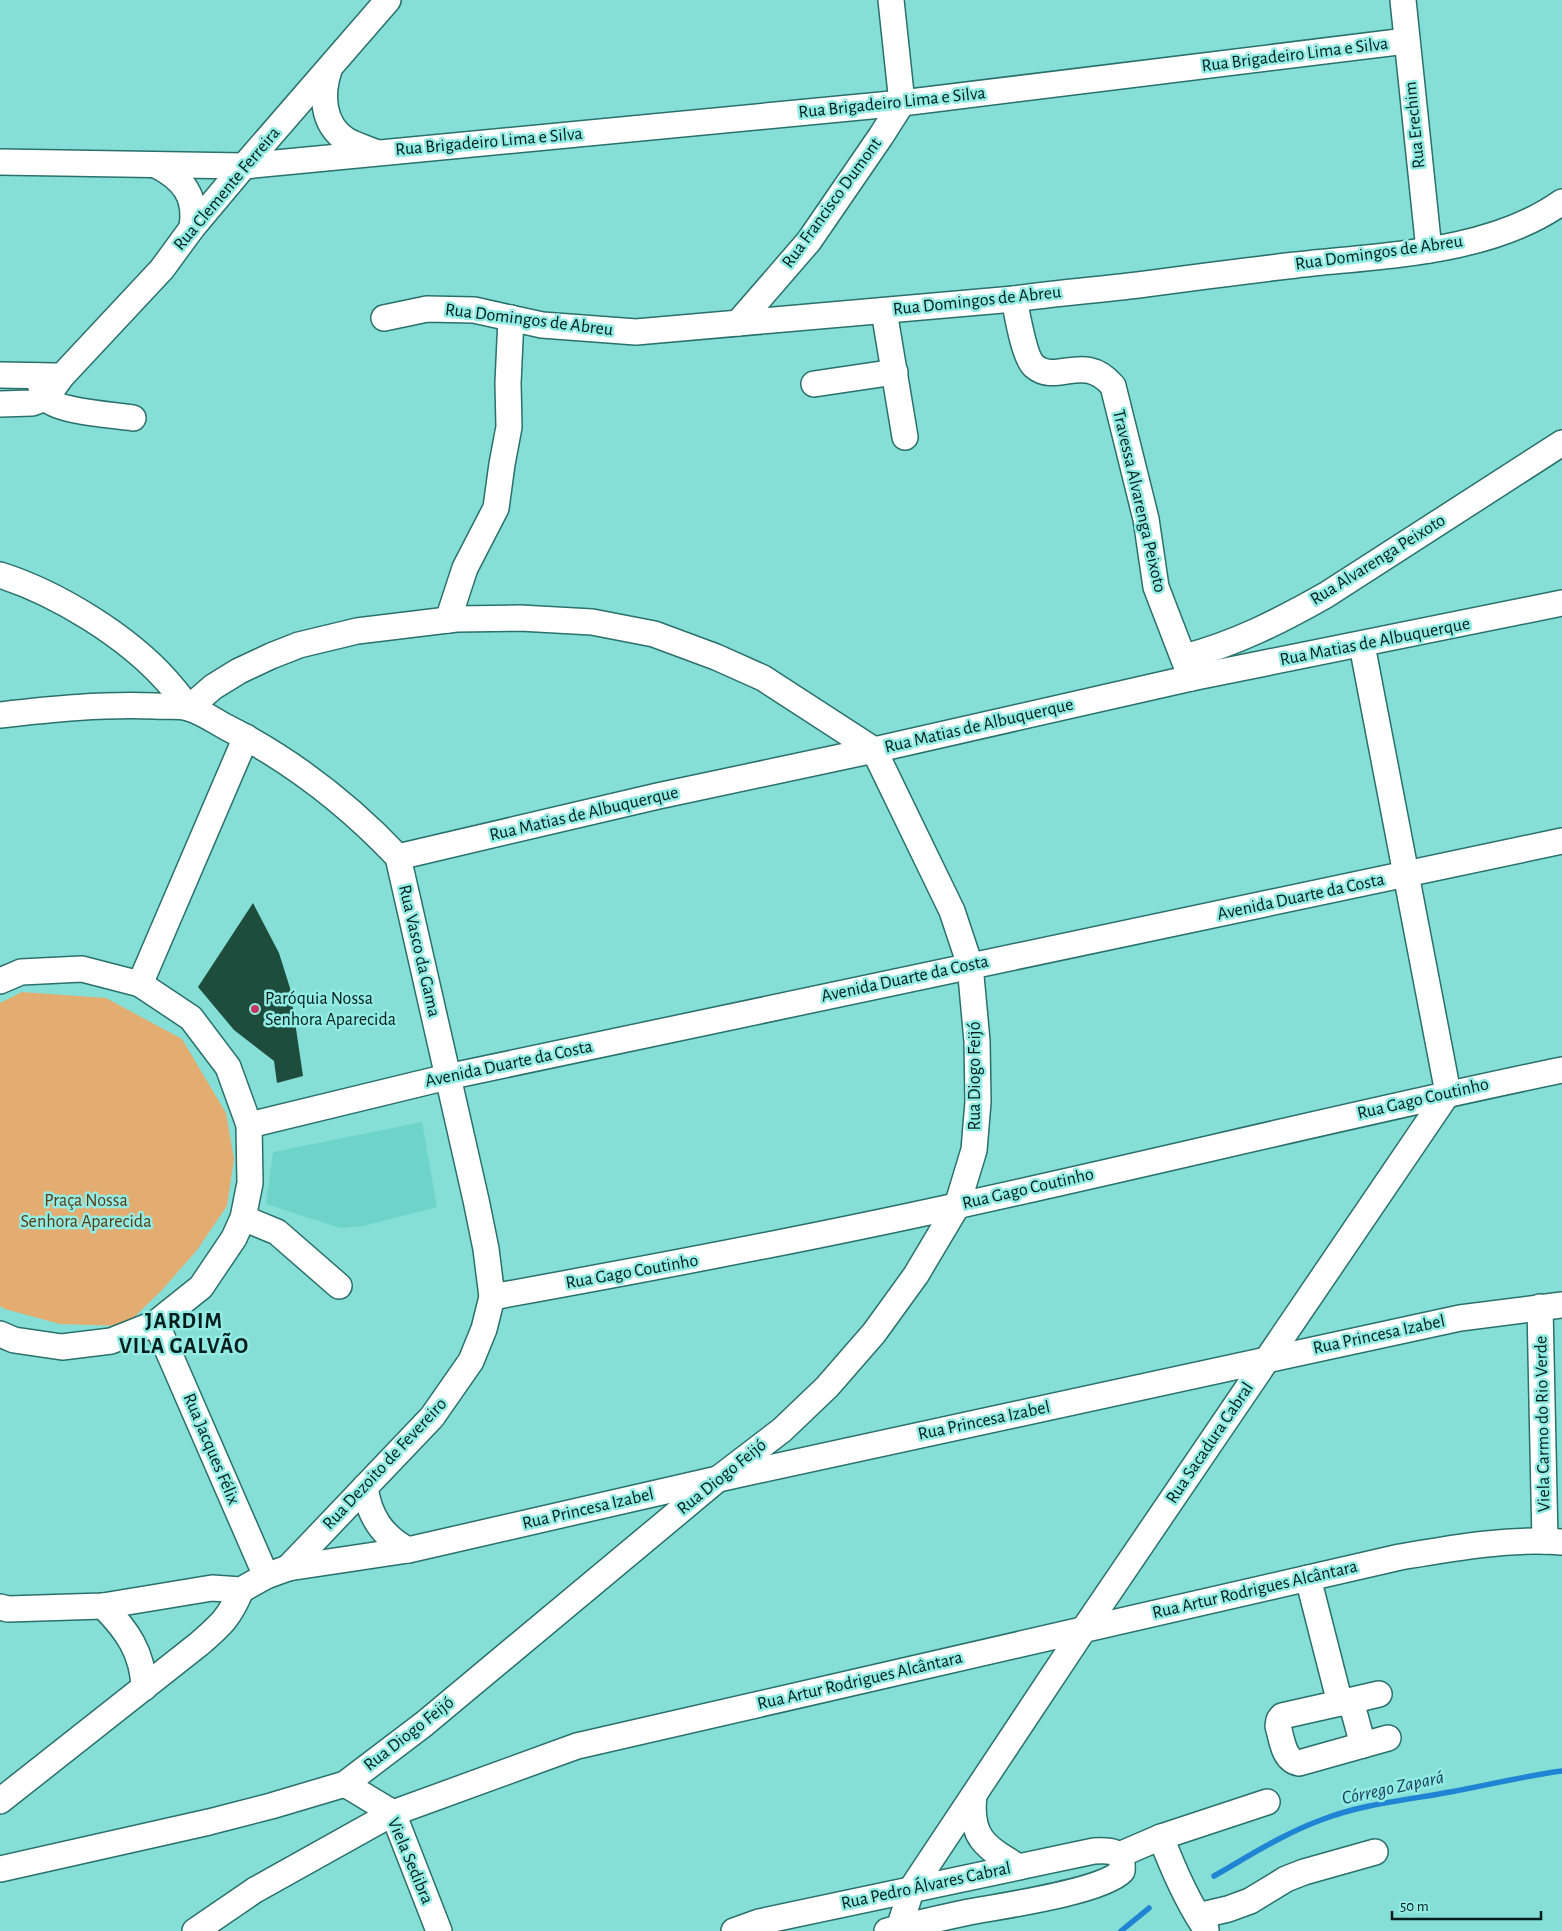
<svg xmlns="http://www.w3.org/2000/svg" width="1562" height="1931" font-family="'Alegreya Sans',sans-serif">
<style>
.built{fill:#6ed4cb}
.green{fill:#e3ad72}
.lines{fill:none;stroke-linecap:round;stroke-linejoin:round}
.stream{stroke:#1f84d3;stroke-width:5.5}
.building{fill:#1e4d3d}
.minor-casing{stroke:#2a706b;stroke-width:28}
.minor{stroke:#fff;stroke-width:25}
.poi-dot{fill:#c4365f;stroke:#92ece4;stroke-width:2}
.labels{text-anchor:middle;dominant-baseline:central;stroke-width:5;stroke-linejoin:round;paint-order:stroke}
.street-label{font-size:18px;fill:#011e1c;stroke:#92ece4}
.poi-label{font-size:18px;fill:#011e1c;stroke:#92ece4;text-anchor:start}
.park-label{font-size:18px;fill:#5a3910;stroke:#92ece4}
.water-label{font-size:19px;font-style:italic;fill:#183d5e;stroke:#92ece4}
.district-label{font-size:22px;font-weight:bold;letter-spacing:1px;fill:#011e1c;stroke:#92ece4}
</style>
<rect width="100%" height="100%" fill="#85dfd7"/>
<path class="built" d="M422,1122L437,1207L363,1226L340,1228L266,1204L273,1152Z"/>
<path class="green" d="M22,992L106,998L182,1039L226,1113L234,1159L227,1206L197,1250L162,1290L125,1326L60,1324L5,1309L0,1306V1003Z"/>
<g class="lines">
<g class="stream">
<path d="M1214,1876C1249,1856 1283,1834 1321,1820C1362,1804 1407,1800 1450,1792C1488,1785 1524,1776 1562,1771"/>
<path d="M1121,1931L1149,1908"/>
</g>
</g>
<path class="building" d="M253,903L279,953L290,988L303,1076L277,1083L274,1061L234,1030L198,987Z"/>
<g class="lines">
<g class="minor-casing">
<g id="minor">
<path d="M1403,0L1429,250"/>
<path d="M329,70C321,94 322,124 346,140C355,145 365,148 375,152"/>
<path d="M0,162L244,166L902,103L1406,41"/>
<path d="M156,165C184,179 197,197 192,228"/>
<path d="M1014,299C1017,313 1024,357 1034,366C1057,386 1083,351 1113,386L1146,519L1156,587L1191,678"/>
<path d="M884,311L905,437"/>
<path d="M384,318L427,309L474,310L542,325L636,332L1014,299C1055,293 1096,290 1138,285C1190,278 1243,271 1296,265C1382,255 1489,254 1562,202"/>
<path d="M738,323L809,241L881,136L902,103L891,0"/>
<path d="M0,375L55,376"/>
<path d="M37,376C40,382 42,392 46,398C57,412 115,415 133,418"/>
<path d="M814,384L895,372"/>
<path d="M0,404L32,403L46,398L62,376L162,269L192,228L244,166L388,0"/>
<path d="M0,575C57,593 127,636 167,681C175,690 182,699 189,708"/>
<path d="M448,620L465,568L496,508L502,464L509,427L508,383L511,318"/>
<path d="M1184,657C1235,644 1280,621 1326,595L1562,443"/>
<path d="M0,715C52,709 103,704 155,706C166,707 179,705 189,708C202,712 215,721 226,727C291,760 348,804 398,857L476,1200L486,1249L492,1297L484,1329L471,1361L432,1417L288,1568"/>
<path d="M398,857L658,796L874,750L1191,678L1562,603"/>
<path d="M0,981L21,972L82,969L140,984L191,1018L228,1067L249,1125L250,1183L243,1218L234,1238L201,1287L156,1323L111,1341L62,1347L14,1340L0,1334"/>
<path d="M140,984L246,737"/>
<path d="M249,1125L447,1077L1562,841"/>
<path d="M243,1218L277,1232L339,1286"/>
<path d="M492,1297C647,1269 802,1240 956,1206C1158,1162 1359,1112 1562,1070"/>
<path d="M1540,1307L1545,1541"/>
<path d="M156,1323L266,1576"/>
<path d="M365,1487C369,1516 382,1536 408,1550"/>
<path d="M1308,1578L1340,1703L1282,1716L1279,1720L1278,1726C1282,1739 1283,1760 1299,1763L1388,1738"/>
<path d="M103,1606C127,1630 143,1653 144,1688"/>
<path d="M0,1607L8,1609L103,1606L212,1588L241,1590L266,1576L288,1568L408,1550L718,1479L1460,1318L1562,1305"/>
<path d="M1351,1701L1363,1745"/>
<path d="M1340,1703L1379,1694"/>
<path d="M345,1784L393,1813L439,1931"/>
<path d="M974,1795C969,1837 985,1847 1019,1867"/>
<path d="M0,1801L199,1644C221,1625 230,1617 241,1590"/>
<path d="M1161,1837C1173,1869 1187,1901 1206,1929"/>
<path d="M1119,1855L1161,1837L1267,1802"/>
<path d="M0,1869L209,1822L271,1806L345,1784L424,1724L718,1479L782,1430L827,1387L874,1333L916,1275L957,1206L974,1150L978,1102L977,1041L970,965L952,911L874,750L763,678L716,657L654,634L592,622L520,618L456,619L357,631L299,645L271,656L239,671L213,687L189,708"/>
<path d="M1198,1916L1228,1909L1250,1901L1286,1879L1304,1872L1375,1852"/>
<path d="M899,1928L912,1888L1084,1629L1448,1093L1362,645"/>
<path d="M195,1931L255,1890L393,1813L577,1746L1400,1557C1453,1548 1508,1538 1562,1542"/>
<path d="M734,1931L759,1922L1094,1851C1110,1850 1124,1850 1122,1871C1102,1892 1001,1906 969,1912C941,1918 914,1924 887,1931"/>
</g>
</g>
<use href="#minor" class="minor"/>
</g>
<circle class="poi-dot" cx="255" cy="1009" r="5"/>
<g class="labels">
<g class="street-label">
<text transform="translate(1295 55) rotate(-7)">Rua Brigadeiro Lima e Silva</text>
<text transform="translate(892 103) rotate(-6)">Rua Brigadeiro Lima e Silva</text>
<text transform="translate(1415 125) rotate(-96)">Rua Erechim</text>
<text transform="translate(489 142) rotate(-5)">Rua Brigadeiro Lima e Silva</text>
<text transform="translate(227 189) rotate(-50)">Rua Clemente Ferreira</text>
<text transform="translate(832 203) rotate(-54)">Rua Francisco Dumont</text>
<text transform="translate(1379 253) rotate(-8)">Rua Domingos de Abreu</text>
<text transform="translate(977 301) rotate(-6)">Rua Domingos de Abreu</text>
<text transform="translate(529 320) rotate(7)">Rua Domingos de Abreu</text>
<text transform="translate(1139 501) rotate(77)">Travessa Alvarenga Peixoto</text>
<text transform="translate(1378 560) rotate(-32)">Rua Alvarenga Peixoto</text>
<text transform="translate(1375 642) rotate(-11)">Rua Matias de Albuquerque</text>
<text transform="translate(979 726) rotate(-13)">Rua Matias de Albuquerque</text>
<text transform="translate(584 814) rotate(-13)">Rua Matias de Albuquerque</text>
<text transform="translate(1301 897) rotate(-12)">Avenida Duarte da Costa</text>
<text transform="translate(419 951) rotate(77)">Rua Vasco da Gama</text>
<text transform="translate(905 979) rotate(-12)">Avenida Duarte da Costa</text>
<text transform="translate(509 1064) rotate(-12)">Avenida Duarte da Costa</text>
<text transform="translate(975 1076) rotate(-90)">Rua Diogo Feijó</text>
<text transform="translate(1423 1099) rotate(-13)">Rua Gago Coutinho</text>
<text transform="translate(1028 1189) rotate(-13)">Rua Gago Coutinho</text>
<text transform="translate(632 1272) rotate(-10)">Rua Gago Coutinho</text>
<text transform="translate(1379 1335) rotate(-12)">Rua Princesa Izabel</text>
<text transform="translate(984 1421) rotate(-12)">Rua Princesa Izabel</text>
<text transform="translate(1543 1424) rotate(-91)">Viela Carmo do Rio Verde</text>
<text transform="translate(1210 1443) rotate(-56)">Rua Sacadura Cabral</text>
<text transform="translate(211 1449) rotate(67)">Rua Jacques Félix</text>
<text transform="translate(385 1464) rotate(-47)">Rua Dezoito de Fevereiro</text>
<text transform="translate(722 1477) rotate(-39)">Rua Diogo Feijó</text>
<text transform="translate(588 1509) rotate(-13)">Rua Princesa Izabel</text>
<text transform="translate(1255 1590) rotate(-13)">Rua Artur Rodrigues Alcântara</text>
<text transform="translate(860 1681) rotate(-13)">Rua Artur Rodrigues Alcântara</text>
<text transform="translate(409 1734) rotate(-38)">Rua Diogo Feijó</text>
<text transform="translate(410 1861) rotate(67)">Viela Sedibra</text>
<text transform="translate(926 1886) rotate(-12)">Rua Pedro Álvares Cabral</text>
</g>
<g class="poi-label">
<text x="265" y="999">Paróquia Nossa<tspan x="265" dy="21">Senhora Aparecida</tspan></text>
</g>
<g class="park-label">
<text x="86" y="1201">Praça Nossa<tspan x="86" dy="21">Senhora Aparecida</tspan></text>
</g>
<g class="water-label">
<text transform="translate(1393 1788) rotate(-12)">Córrego Zapará</text>
</g>
<g class="district-label">
<text x="184" y="1321">JARDIM<tspan x="184" dy="25">VILA GALVÃO</tspan></text>
</g>
</g>
<path d="M1392 1911v8h149v-8" fill="none" stroke="#011e1c" stroke-width="2.5"/>
<text x="1400" y="1911" font-size="15" fill="#011e1c" stroke="#92ece4" stroke-width="4" paint-order="stroke">50 m</text>
</svg>
